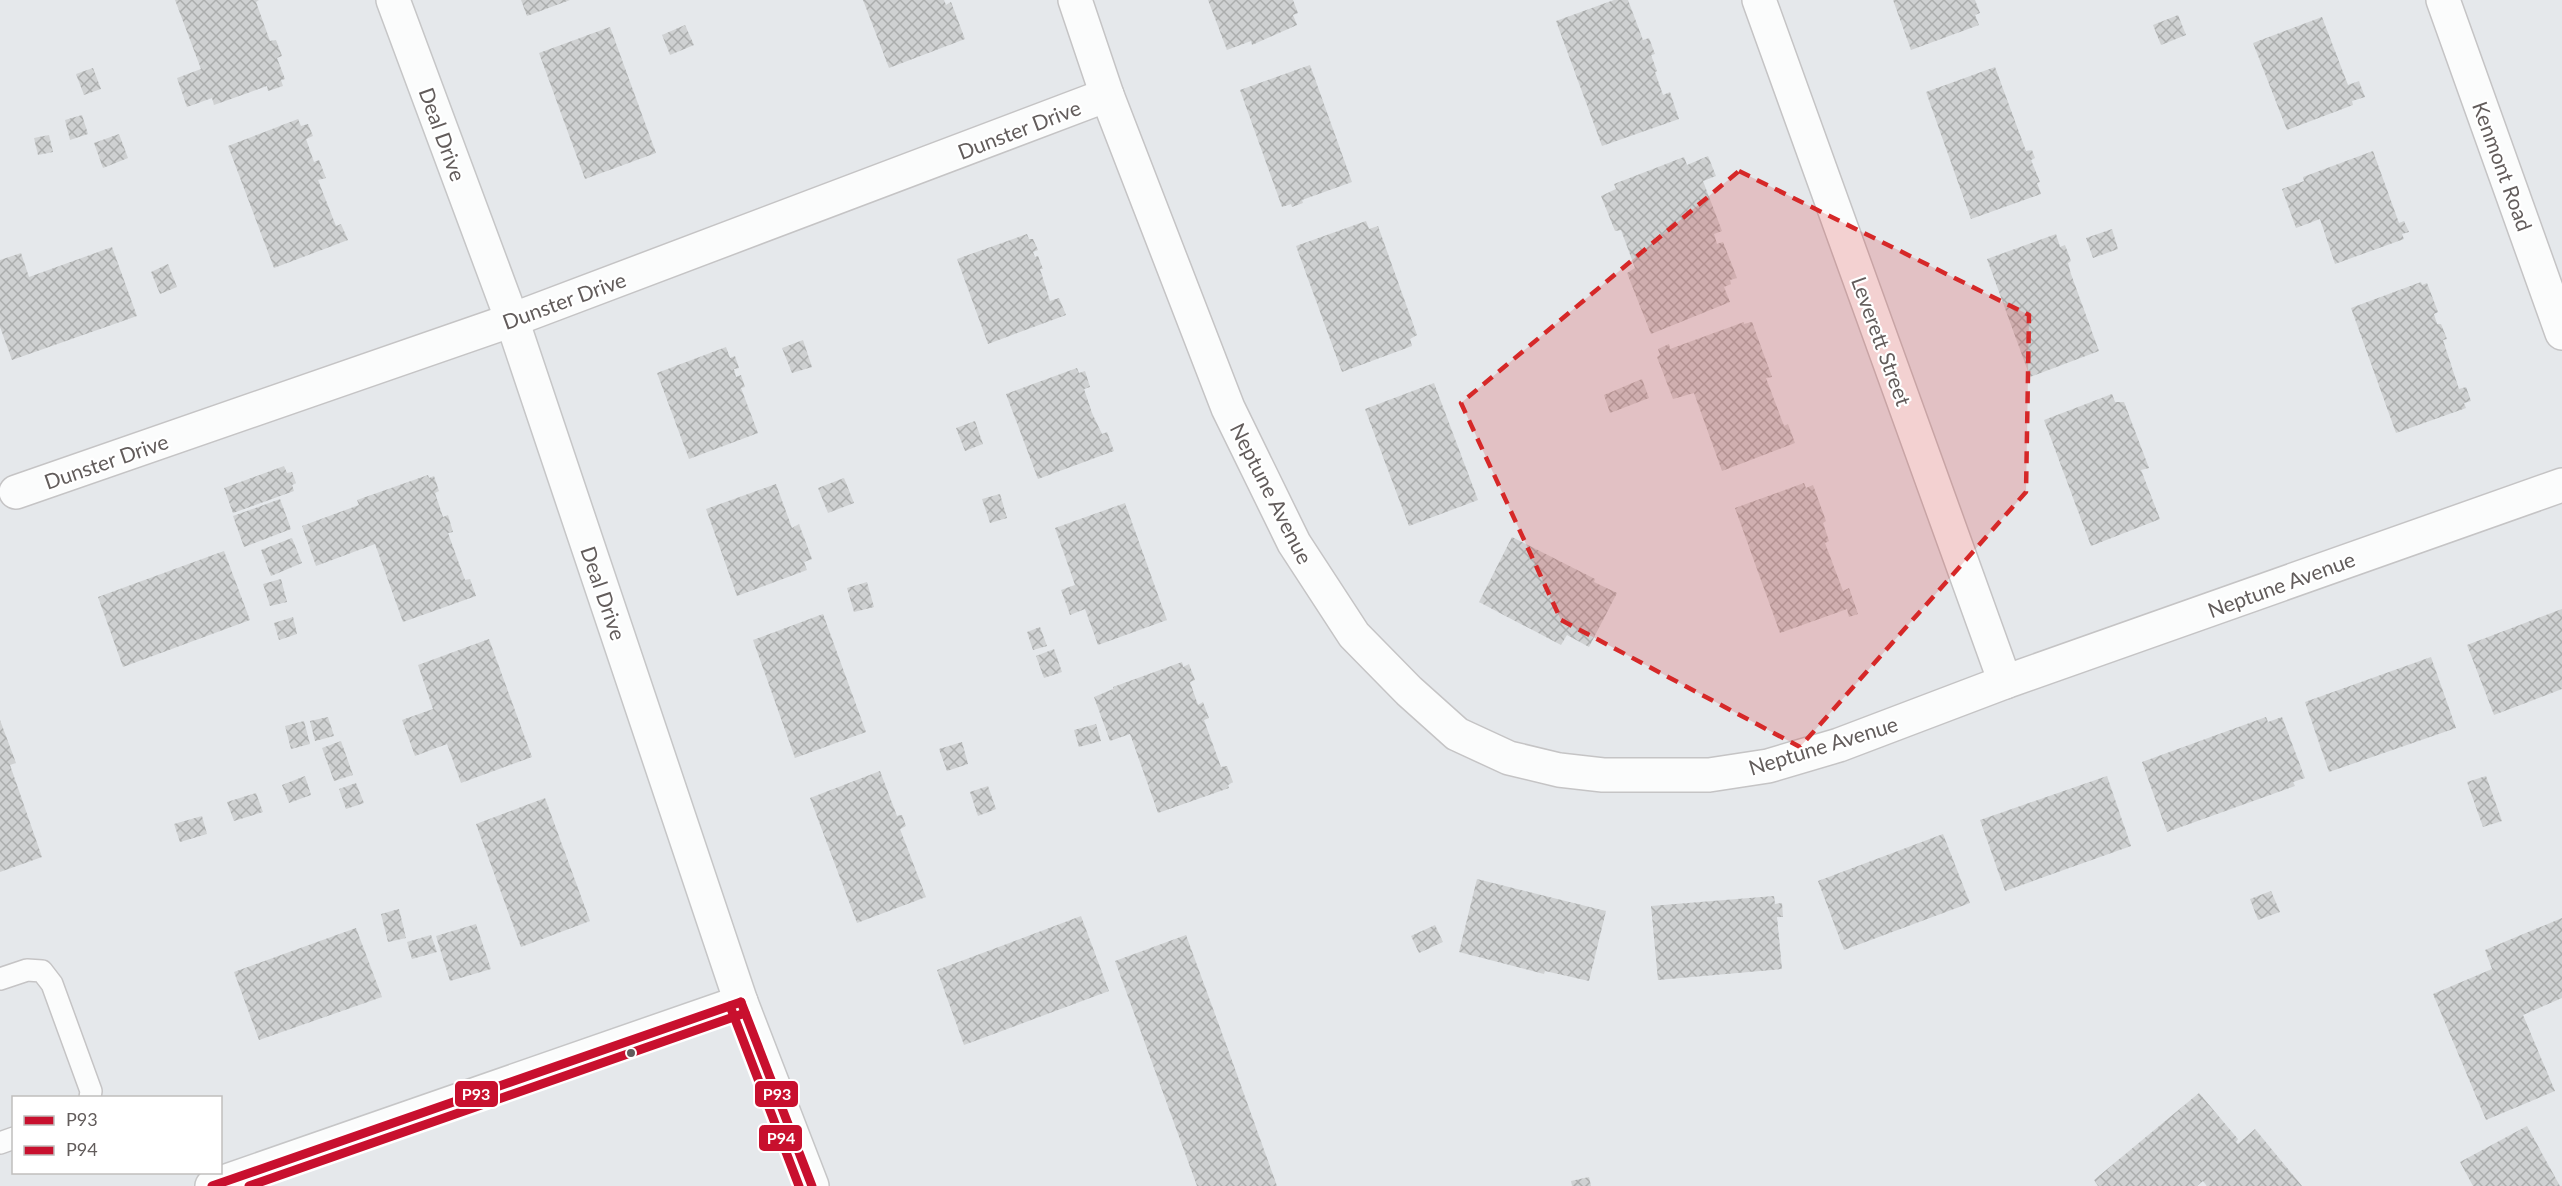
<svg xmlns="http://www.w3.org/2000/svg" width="2562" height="1186" font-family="Lato,sans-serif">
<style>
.building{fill:url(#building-cross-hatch)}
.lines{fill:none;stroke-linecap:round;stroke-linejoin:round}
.lane-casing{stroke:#c5c4c5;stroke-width:24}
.street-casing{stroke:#c5c4c5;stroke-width:36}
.secondary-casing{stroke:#c6c6c7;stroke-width:36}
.lane{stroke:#fbfcfc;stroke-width:21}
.street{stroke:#fbfcfc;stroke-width:33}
.secondary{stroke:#fbfcfc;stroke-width:33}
.bus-1-casing{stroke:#fff;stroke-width:14}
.bus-2-casing{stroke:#fff;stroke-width:14}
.bus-1{stroke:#c8102e;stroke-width:9}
.bus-2{stroke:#c8102e;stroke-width:9}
.marked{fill:#d62828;fill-opacity:0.2;stroke:#d62828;stroke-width:4.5;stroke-dasharray:12 8;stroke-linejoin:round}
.bus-dot{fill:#625c5b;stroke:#fff;stroke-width:2}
.labels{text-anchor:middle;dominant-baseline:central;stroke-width:4.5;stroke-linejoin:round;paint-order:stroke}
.street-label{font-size:21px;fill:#625c5b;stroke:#fff}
.line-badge{stroke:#fff;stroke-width:2}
.badge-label{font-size:16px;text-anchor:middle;font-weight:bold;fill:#fff}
</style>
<defs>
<pattern id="building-cross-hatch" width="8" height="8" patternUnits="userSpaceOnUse" patternTransform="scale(1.5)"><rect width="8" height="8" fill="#cfd1d2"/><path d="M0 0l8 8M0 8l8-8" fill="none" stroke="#abadad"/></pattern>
</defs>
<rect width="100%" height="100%" fill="#e5e8eb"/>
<g class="building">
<path d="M175,0H259L256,2L270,41L276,40L282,56L277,58L285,79L281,80L283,86L268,91L267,86L214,105L212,98L187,107L177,78L201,69Z"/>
<path d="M521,0H570L527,16Z"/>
<path d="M863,0H944L946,5L951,2L965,39L889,68Z"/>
<path d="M1208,0H1293L1298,13L1293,15L1297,25L1252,45L1251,41L1227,50Z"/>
<path d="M1614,0H1628L1643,40L1649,38L1655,54L1651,55L1657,71L1655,72L1663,95L1670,92L1679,119L1602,146L1556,21Z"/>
<path d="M1893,0H1975L1980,13L1975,15L1979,25L1911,50Z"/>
<path d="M2178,15L2186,35L2161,45L2153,25Z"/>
<path d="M2322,17L2348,85L2359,81L2365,97L2352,101L2353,105L2287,130L2253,43Z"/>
<path d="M685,25L694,45L670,55L662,35Z"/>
<path d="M610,27L656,153L585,179L539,53Z"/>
<path d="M1310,65L1352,182L1302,200L1303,203L1292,207L1291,204L1282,207L1240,90Z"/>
<path d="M1995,67L2026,151L2032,150L2035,158L2031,160L2040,182L2037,183L2041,194L1971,219L1926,92Z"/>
<path d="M93,68L101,89L84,95L76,74Z"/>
<path d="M82,115L88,134L70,140L65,120Z"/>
<path d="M298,119L301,126L308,124L313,136L306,139L314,162L319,160L326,178L318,180L336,226L341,224L348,240L274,268L228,146Z"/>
<path d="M119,134L128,158L103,168L94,143Z"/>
<path d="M49,135L53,152L38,155L34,138Z"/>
<path d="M2373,151L2399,223L2404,221L2409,232L2402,234L2404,239L2335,264L2320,219L2296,228L2282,189L2304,181L2303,177Z"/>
<path d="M1708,156L1716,176L1703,181L1722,231L1714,234L1717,244L1723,242L1737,278L1730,280L1731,284L1724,287L1730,302L1651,334L1627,273L1635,268L1621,230L1615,231L1601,196L1616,189L1614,184L1684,157L1687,165Z"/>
<path d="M1366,221L1369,229L1378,226L1417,335L1410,339L1412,346L1342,372L1296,246Z"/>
<path d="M2112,229L2118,249L2093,258L2086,238Z"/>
<path d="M1027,234L1029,239H1033L1038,250L1033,252L1035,257L1038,256L1043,269H1040L1050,301L1059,298L1066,315L988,344L957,259Z"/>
<path d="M2056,234L2060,247L2065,245L2071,261L2068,263L2071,274L2099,351L2030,377L1987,259Z"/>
<path d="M112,247L137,316L12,360L0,327V260L21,253L29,277Z"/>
<path d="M168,264L177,287L160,294L151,272Z"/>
<path d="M2421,282L2422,285L2427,283L2438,312L2434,314L2437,324H2441L2447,339L2443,340L2459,389L2466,387L2471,401L2464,403L2466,408L2396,433L2351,308Z"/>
<path d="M1744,322V324L1752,322L1772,377L1766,378L1784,426L1788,424L1795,443L1722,471L1694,393L1673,399L1657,357L1660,355L1658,349L1669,344L1670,349Z"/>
<path d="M803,340L812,367L792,373L782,348Z"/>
<path d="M726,347L730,358L735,356L739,368L734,369L736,377L741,375L745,387L741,388L758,433L689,459L657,373Z"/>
<path d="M1077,368L1079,373L1085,371L1090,387L1084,389L1092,413L1102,434L1107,432L1114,451L1038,479L1006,394Z"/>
<path d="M1642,379L1649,398L1610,413L1604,395Z"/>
<path d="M1434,383L1478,500L1409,526L1365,409Z"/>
<path d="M2112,394L2115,402H2124L2149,468L2141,470L2160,519L2091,546L2044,420Z"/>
<path d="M975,421L983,444L965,451L956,428Z"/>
<path d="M284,466L287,473L292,472L296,483L292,485L294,491L233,513L224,488Z"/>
<path d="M428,475L429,478L434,476L439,491L435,493L443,517L448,515L453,532L448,533L465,580L470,579L476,596L403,622L375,544L316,566L302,526L359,505L357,500Z"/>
<path d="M844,478L854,503L828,513L818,488Z"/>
<path d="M1804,483L1806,488L1813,485L1826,521L1823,523L1829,541L1825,543L1843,591L1849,588L1858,614L1849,617L1847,609L1780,633L1735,508Z"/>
<path d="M776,484L792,528L799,524L812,559L804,562L807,570L737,596L706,509Z"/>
<path d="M1000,494L1007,518L990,523L982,499Z"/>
<path d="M280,499L291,529L244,547L233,516Z"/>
<path d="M1125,503L1167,620L1098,645L1085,609L1070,615L1069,612L1061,590L1075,585L1055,528Z"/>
<path d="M1512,537L1595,579L1594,582L1617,593L1589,647L1567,635L1561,645L1479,602Z"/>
<path d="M292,538L302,563L271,576L261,550Z"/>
<path d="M224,551L250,620L123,667L98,597Z"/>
<path d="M281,579L287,602L270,606L263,584Z"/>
<path d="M867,582L874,607L854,612L847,588Z"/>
<path d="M2562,609V689L2494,715L2467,645Z"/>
<path d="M823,614L866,732L795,758L753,640Z"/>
<path d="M293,617L297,634L279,640L274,623Z"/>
<path d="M1040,627L1047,646L1033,650L1027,632Z"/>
<path d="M489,639L532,757L461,783L447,744L415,756L402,720L433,709L418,665Z"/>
<path d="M1054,649L1062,672L1044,678L1036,656Z"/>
<path d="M2431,657L2456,728L2329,772L2305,702Z"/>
<path d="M1182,662L1183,667L1189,664L1195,680L1190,682L1198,705L1203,702L1209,718L1204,720L1221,767L1227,766L1233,782L1228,785L1229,788L1158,813L1130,734L1110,741L1094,697L1113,689V687Z"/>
<path d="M328,717L334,736L315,741L310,721Z"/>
<path d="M2266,717L2268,722L2282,717L2305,778L2293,782L2295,786L2167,832L2142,762Z"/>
<path d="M0,720L16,763L10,765L42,857L0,872Z"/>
<path d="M304,721L310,744L291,749L285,726Z"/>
<path d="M1096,724L1101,741L1079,747L1074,730Z"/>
<path d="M341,741L353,775L334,781L322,748Z"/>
<path d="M962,742L968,764L947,771L939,749Z"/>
<path d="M880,771L897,816L902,815L906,826L900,829L926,897L857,923L810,798Z"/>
<path d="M305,776L311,795L289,803L282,785Z"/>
<path d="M2107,776L2131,846L2005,891L1980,820Z"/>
<path d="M2486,776L2502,821L2483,827L2467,782Z"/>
<path d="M356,783L364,803L346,809L339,789Z"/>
<path d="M988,786L996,809L978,816L970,792Z"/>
<path d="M256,793L263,812L234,821L227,802Z"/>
<path d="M545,798L590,921L521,947L476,824Z"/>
<path d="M202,816L207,834L180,842L174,824Z"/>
<path d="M1943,834L1970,903L1844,950L1818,881Z"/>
<path d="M1477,879L1606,911L1589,981L1545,971L1544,974L1459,952Z"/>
<path d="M2271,891L2280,912L2258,920L2250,899Z"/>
<path d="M1774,896L1775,904L1782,903L1783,917H1777L1782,969L1658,980L1651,906Z"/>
<path d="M399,909L406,938L388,942L381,914Z"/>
<path d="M1081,916L1109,991L964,1045L937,970Z"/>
<path d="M2562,918V998L2523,1015L2555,1091L2486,1120L2433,994L2492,969L2485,950Z"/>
<path d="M476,924L491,969L450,981L436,936Z"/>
<path d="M1435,925L1443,942L1419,953L1411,936Z"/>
<path d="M356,928L382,997L259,1040L234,972Z"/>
<path d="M431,935L437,952L412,959L407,942Z"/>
<path d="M1186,935L1230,1055L1277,1186H1197L1115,961Z"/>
<path d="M2199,1093L2238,1139L2236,1142L2238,1144L2255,1129L2302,1186H2207L2203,1181L2197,1186H2098L2094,1180Z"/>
<path d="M2527,1126L2560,1186H2473L2460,1162Z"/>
<path d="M1589,1177L1591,1186H1572L1571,1181Z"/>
</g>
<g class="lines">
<g class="lane-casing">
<g id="lane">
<path d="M0,979L27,970L42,971L52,984L91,1091L90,1098"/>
<path d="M0,1143L14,1138"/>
</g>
</g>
<g class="street-casing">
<g id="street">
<path d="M1075,0L1107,95L1228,408L1294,543L1354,635L1409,691L1457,734L1509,758L1559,770L1603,775H1709L1768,766L1839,745L2005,682L2562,485"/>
<path d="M1759,0L2005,682"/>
<path d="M2443,0L2562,333"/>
<path d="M16,492L512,320L1107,95"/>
</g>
</g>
<g class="secondary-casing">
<g id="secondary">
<path d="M393,0L512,320L741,1002L812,1186"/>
<path d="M212,1186L741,1002"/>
</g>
</g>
<use href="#lane" class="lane"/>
<use href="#street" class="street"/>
<use href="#secondary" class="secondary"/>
<g class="bus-1-casing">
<g id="bus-1">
<path d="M741,1002L812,1186"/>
<path d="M212,1186L741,1002"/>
</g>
</g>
<g class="bus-2-casing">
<g id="bus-2">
<path d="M730,1006L799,1186"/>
<path d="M249,1186L745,1013"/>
</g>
</g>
<use href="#bus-1" class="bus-1"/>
<use href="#bus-2" class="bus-2"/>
</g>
<path class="marked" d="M1739,171L2029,315L2026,492L1800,747L1561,620L1461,403Z"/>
<circle class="bus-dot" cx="631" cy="1053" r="5"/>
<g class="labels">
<g class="street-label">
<text transform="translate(1019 129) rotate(-21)">Dunster Drive</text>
<text transform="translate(443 134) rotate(70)">Deal Drive</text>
<text transform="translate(2503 166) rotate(70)">Kenmont Road</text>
<text transform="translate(564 300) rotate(-20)">Dunster Drive</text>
<text transform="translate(1882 341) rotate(70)">Leverett Street</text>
<text transform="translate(106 461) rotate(-19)">Dunster Drive</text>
<text transform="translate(1272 493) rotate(63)">Neptune Avenue</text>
<text transform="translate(2281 584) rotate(-20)">Neptune Avenue</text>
<text transform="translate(604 593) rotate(71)">Deal Drive</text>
<text transform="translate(1823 745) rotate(-17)">Neptune Avenue</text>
</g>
</g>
<g class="line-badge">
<rect x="454" y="1080" width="45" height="28" rx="6" fill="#c8102e"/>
<rect x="754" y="1080" width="45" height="28" rx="6" fill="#c8102e"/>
<rect x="758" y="1124" width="45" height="28" rx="6" fill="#c8102e"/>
</g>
<g class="badge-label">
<text x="476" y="1100">P93</text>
<text x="777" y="1100">P93</text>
<text x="781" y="1144">P94</text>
</g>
<rect x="12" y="1096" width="210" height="78" fill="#ffffff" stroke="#c0bebd" stroke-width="1.5"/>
<rect x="24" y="1116" width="30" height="9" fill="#c8102e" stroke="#c0bebd" stroke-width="1.5"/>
<text x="66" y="1126" font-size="18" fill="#625c5b">P93</text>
<rect x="24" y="1146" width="30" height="9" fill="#c8102e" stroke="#c0bebd" stroke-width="1.5"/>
<text x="66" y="1156" font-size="18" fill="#625c5b">P94</text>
</svg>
